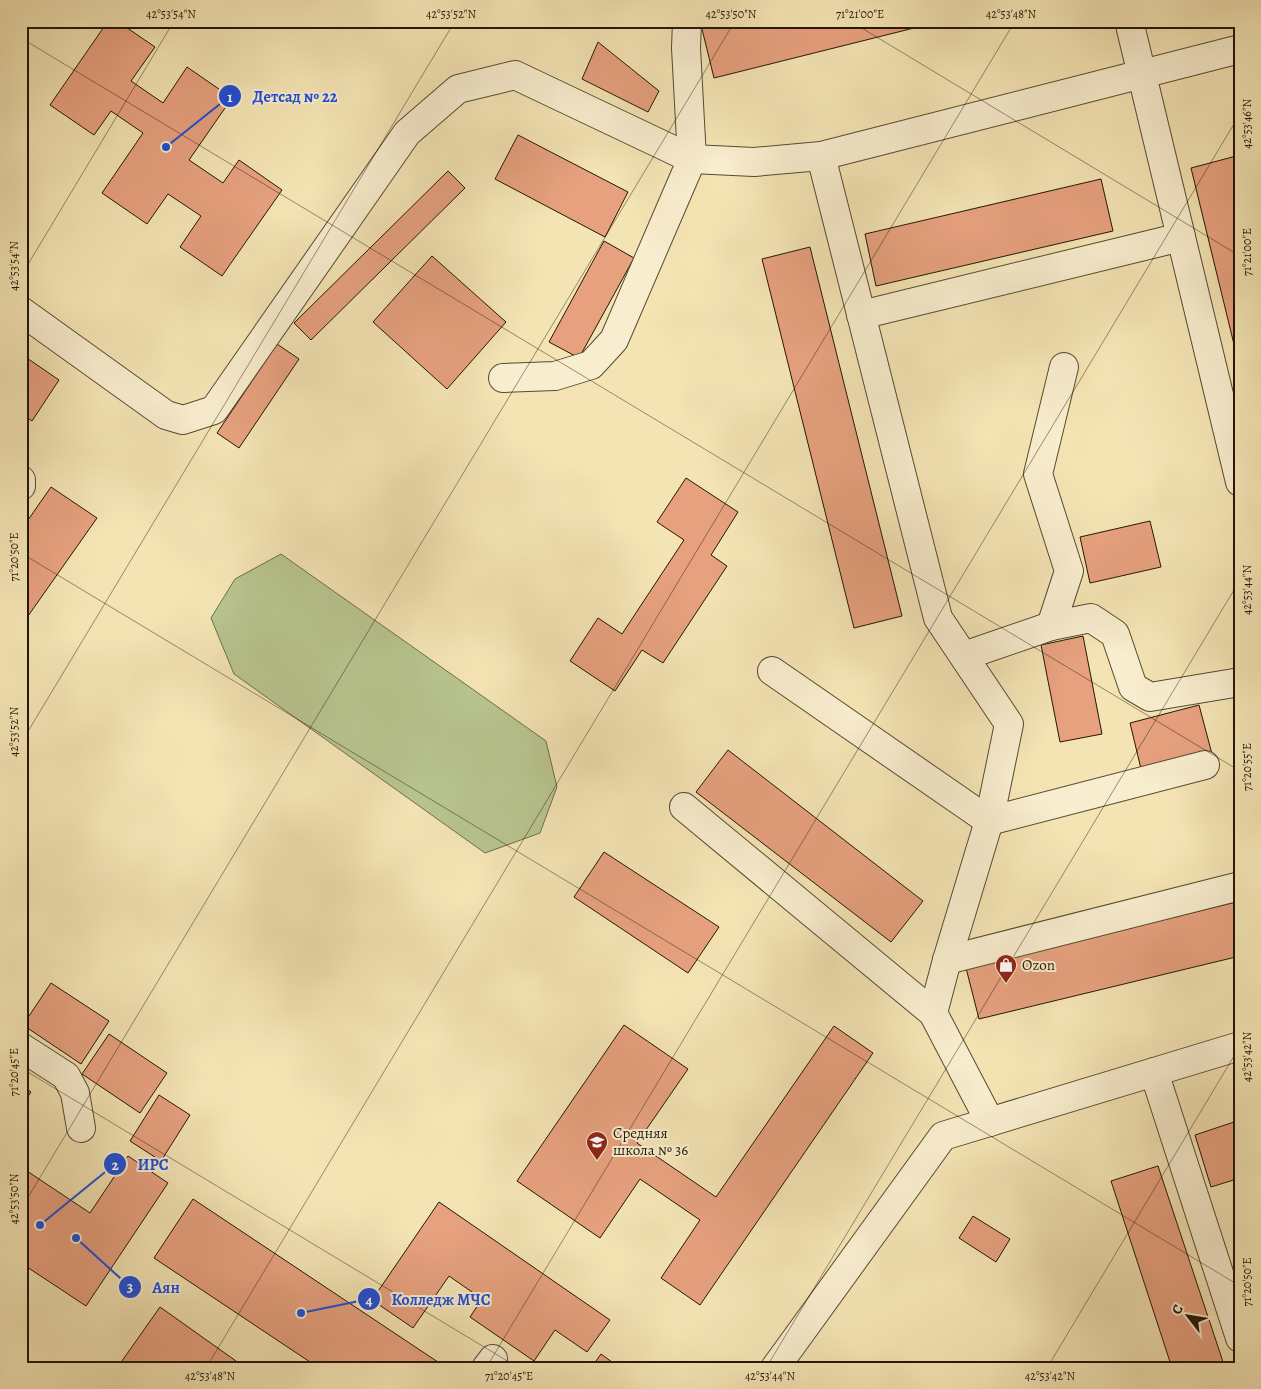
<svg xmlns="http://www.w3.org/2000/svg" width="1261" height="1389" font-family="Alegreya,serif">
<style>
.green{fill:#b8c590;stroke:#6d6e4a}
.building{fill:#e7a17f;stroke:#221605}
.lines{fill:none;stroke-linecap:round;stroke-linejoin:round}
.minor-casing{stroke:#564a31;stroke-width:30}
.minor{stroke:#f8edce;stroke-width:28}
.ticks{fill:none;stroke:#221605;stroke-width:1;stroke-opacity:0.45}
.labels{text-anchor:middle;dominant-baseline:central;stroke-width:4;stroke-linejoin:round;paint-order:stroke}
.poi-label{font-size:15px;fill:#221605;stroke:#f8edce;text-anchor:start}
.leader{fill:none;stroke:#1d4ed8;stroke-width:2}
.callout-dot{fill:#1d4ed8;stroke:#f8edce;stroke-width:2}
.mark-label{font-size:15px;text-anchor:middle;font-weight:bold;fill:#fff}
.callout-label{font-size:16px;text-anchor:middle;font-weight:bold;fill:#1d4ed8;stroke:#f8edce;stroke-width:4;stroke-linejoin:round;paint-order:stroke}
.neatline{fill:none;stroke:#221605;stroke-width:2}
.ticks-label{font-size:12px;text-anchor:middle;fill:#221605}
</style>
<rect width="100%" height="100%" fill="#f4e4b4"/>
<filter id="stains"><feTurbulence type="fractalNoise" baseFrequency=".004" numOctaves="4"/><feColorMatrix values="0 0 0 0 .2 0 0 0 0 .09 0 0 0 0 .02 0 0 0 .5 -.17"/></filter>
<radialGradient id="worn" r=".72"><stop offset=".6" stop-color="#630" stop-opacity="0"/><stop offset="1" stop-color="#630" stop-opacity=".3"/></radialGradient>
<path class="green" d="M281,554L546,741L557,787L540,833L485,853L234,674L211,618L235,579Z"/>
<g class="building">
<path d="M108,21H117L155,47L131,81L163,103L187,67L232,98L189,160L223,183L239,160L282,190L222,276L180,247L201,216L168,194L147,224L102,193L143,133L111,111L94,135L50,105Z"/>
<path d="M718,21H942L714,78L701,25Z"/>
<path d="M598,42L659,91L648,112L582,79Z"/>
<path d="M518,135L628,192L605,237L495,179Z"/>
<path d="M1240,155V369L1191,168Z"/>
<path d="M448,171L465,188L311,340L294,323Z"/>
<path d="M1101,179L1113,231L876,286L865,234Z"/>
<path d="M604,241L634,258L579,358L549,342Z"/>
<path d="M810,247L902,616L854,628L762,259Z"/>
<path d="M432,256L506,322L447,389L373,322Z"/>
<path d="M277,344L299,359L239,448L217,433Z"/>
<path d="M21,354L59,380L32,421L21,414Z"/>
<path d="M686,478L738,512L711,555L727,566L663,663L642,650L615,691L570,661L598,618L622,634L684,540L657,522Z"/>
<path d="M51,487L97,518L21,626V530Z"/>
<path d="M1150,521L1161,567L1090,583L1080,537Z"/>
<path d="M1083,636L1102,734L1060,742L1041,645Z"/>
<path d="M1199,705L1212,754L1142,773L1130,723Z"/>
<path d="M728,750L923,901L891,942L696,792Z"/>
<path d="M604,852L719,927L688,973L574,897Z"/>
<path d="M1240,901V956L979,1019L966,968Z"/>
<path d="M51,983L109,1021L81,1064L23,1025Z"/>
<path d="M624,1025L688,1069L637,1143L716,1197L834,1026L873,1053L700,1305L661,1278L700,1220L640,1179L600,1238L517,1181Z"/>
<path d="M109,1034L167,1073L140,1113L82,1074Z"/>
<path d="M21,1085L31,1092L21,1107Z"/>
<path d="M159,1095L190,1115L161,1161L130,1141Z"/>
<path d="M1240,1120V1178L1211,1187L1195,1135Z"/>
<path d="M128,1156L168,1183L86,1306L21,1263V1167L90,1213Z"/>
<path d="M1158,1166L1225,1368H1172L1111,1181Z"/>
<path d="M193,1199L447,1368H319L154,1258Z"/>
<path d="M439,1202L610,1320L587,1352L555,1330L534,1361L470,1317L482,1299L449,1276L413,1328L372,1300Z"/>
<path d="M973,1216L1010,1239L996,1262L959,1238Z"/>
<path d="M160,1307L236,1361L231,1368H117Z"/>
<path d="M601,1354L620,1368H591Z"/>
</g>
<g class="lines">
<g class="minor-casing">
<g id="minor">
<path d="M1129,21L1240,482"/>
<path d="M821,156L938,618L1009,724L989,821L947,960L933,1013"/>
<path d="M21,311L166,415L183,420L214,410L407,133L458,89L515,75L692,159L754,162L821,156L1240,49"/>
<path d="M861,315L1181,237"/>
<path d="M503,378L555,376L591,365L614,340L692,159L686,48L687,21"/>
<path d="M21,480V486"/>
<path d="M1051,626L1069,571L1038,474L1064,367"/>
<path d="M964,656L1051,626L1091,618L1115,634L1133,687L1150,697L1240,682"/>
<path d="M772,671L989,821L1205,765"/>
<path d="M684,807L933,1013L990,1122"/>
<path d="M947,960L1240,886"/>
<path d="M21,1047L66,1076L75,1093L81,1128"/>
<path d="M1154,1072L1240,1338"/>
<path d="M486,1368L493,1359"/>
<path d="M775,1368L943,1136L1240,1046"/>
</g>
</g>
<use href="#minor" class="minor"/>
</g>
<path class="ticks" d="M850,21L1240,256M21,38L1240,771M21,276L174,21M21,553L1240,1286M21,743L455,21M21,1068L519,1368M21,1209L735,21M206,1368L1015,21M486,1368L1240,114M766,1368L1240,580M1047,1368L1240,1046"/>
<defs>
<g id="shop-pin" transform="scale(1.125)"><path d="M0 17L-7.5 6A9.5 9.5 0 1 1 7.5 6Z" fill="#8f2418" stroke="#f8edce"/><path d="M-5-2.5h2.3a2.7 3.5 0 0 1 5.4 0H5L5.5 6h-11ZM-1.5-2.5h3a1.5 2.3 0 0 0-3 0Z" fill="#fff"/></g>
<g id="school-pin" transform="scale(1.125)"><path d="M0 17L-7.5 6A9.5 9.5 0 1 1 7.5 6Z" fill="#8f2418" stroke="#f8edce"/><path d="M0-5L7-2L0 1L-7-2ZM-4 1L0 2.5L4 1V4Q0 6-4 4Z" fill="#fff"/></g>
</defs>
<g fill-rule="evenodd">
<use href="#shop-pin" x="1006" y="965"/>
<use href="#school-pin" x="597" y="1142"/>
</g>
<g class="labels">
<g class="poi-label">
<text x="1022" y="965">Ozon</text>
<text x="613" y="1133">Средняя<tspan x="613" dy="17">школа № 36</tspan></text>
</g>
</g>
<path class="leader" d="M166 147L230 96M40 1225L115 1164M76 1238L130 1287M301 1313L369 1299"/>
<g class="callout-dot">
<circle cx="166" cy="147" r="5"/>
<circle cx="40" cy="1225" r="5"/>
<circle cx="76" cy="1238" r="5"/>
<circle cx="301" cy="1313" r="5"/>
<circle cx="230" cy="96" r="12"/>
<circle cx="115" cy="1164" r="12"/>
<circle cx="130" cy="1287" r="12"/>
<circle cx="369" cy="1299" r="12"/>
</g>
<g class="mark-label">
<text x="230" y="102">1</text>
<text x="115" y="1170">2</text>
<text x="130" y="1292">3</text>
<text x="369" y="1305">4</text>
</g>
<g class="callout-label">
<text x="295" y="102">Детсад № 22</text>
<text x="153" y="1170">ИРС</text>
<text x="166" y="1293">Аян</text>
<text x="441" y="1305">Колледж МЧС</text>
</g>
<rect width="1261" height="1389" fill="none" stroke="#f4e4b4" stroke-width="55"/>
<g transform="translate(1188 1316) rotate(301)" stroke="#f8edce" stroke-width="4" paint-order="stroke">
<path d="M0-4L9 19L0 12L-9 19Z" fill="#221605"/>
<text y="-8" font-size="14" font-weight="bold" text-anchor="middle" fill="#221605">С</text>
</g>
<rect x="28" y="28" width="1206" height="1334" class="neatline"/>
<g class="ticks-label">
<text x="171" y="18">42°53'54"N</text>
<text x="451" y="18">42°53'52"N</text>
<text x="731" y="18">42°53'50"N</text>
<text x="860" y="18">71°21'00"E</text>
<text x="1011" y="18">42°53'48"N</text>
<text transform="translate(1247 124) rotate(-90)" y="4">42°53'46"N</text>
<text transform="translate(1247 252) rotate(-90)" y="4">71°21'00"E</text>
<text transform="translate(14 266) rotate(-90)" y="4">42°53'54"N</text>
<text transform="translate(14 557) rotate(-90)" y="4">71°20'50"E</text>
<text transform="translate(1247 590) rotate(-90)" y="4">42°53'44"N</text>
<text transform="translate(14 732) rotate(-90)" y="4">42°53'52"N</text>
<text transform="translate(1247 767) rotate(-90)" y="4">71°20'55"E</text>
<text transform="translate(1247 1057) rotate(-90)" y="4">42°53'42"N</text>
<text transform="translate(14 1072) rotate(-90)" y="4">71°20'45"E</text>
<text transform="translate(14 1199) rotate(-90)" y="4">42°53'50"N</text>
<text transform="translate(1247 1282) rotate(-90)" y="4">71°20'50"E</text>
<text x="210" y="1380">42°53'48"N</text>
<text x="509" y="1380">71°20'45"E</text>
<text x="770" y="1380">42°53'44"N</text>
<text x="1050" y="1380">42°53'42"N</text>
</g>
<rect width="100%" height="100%" filter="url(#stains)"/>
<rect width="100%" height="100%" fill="url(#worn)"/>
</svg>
